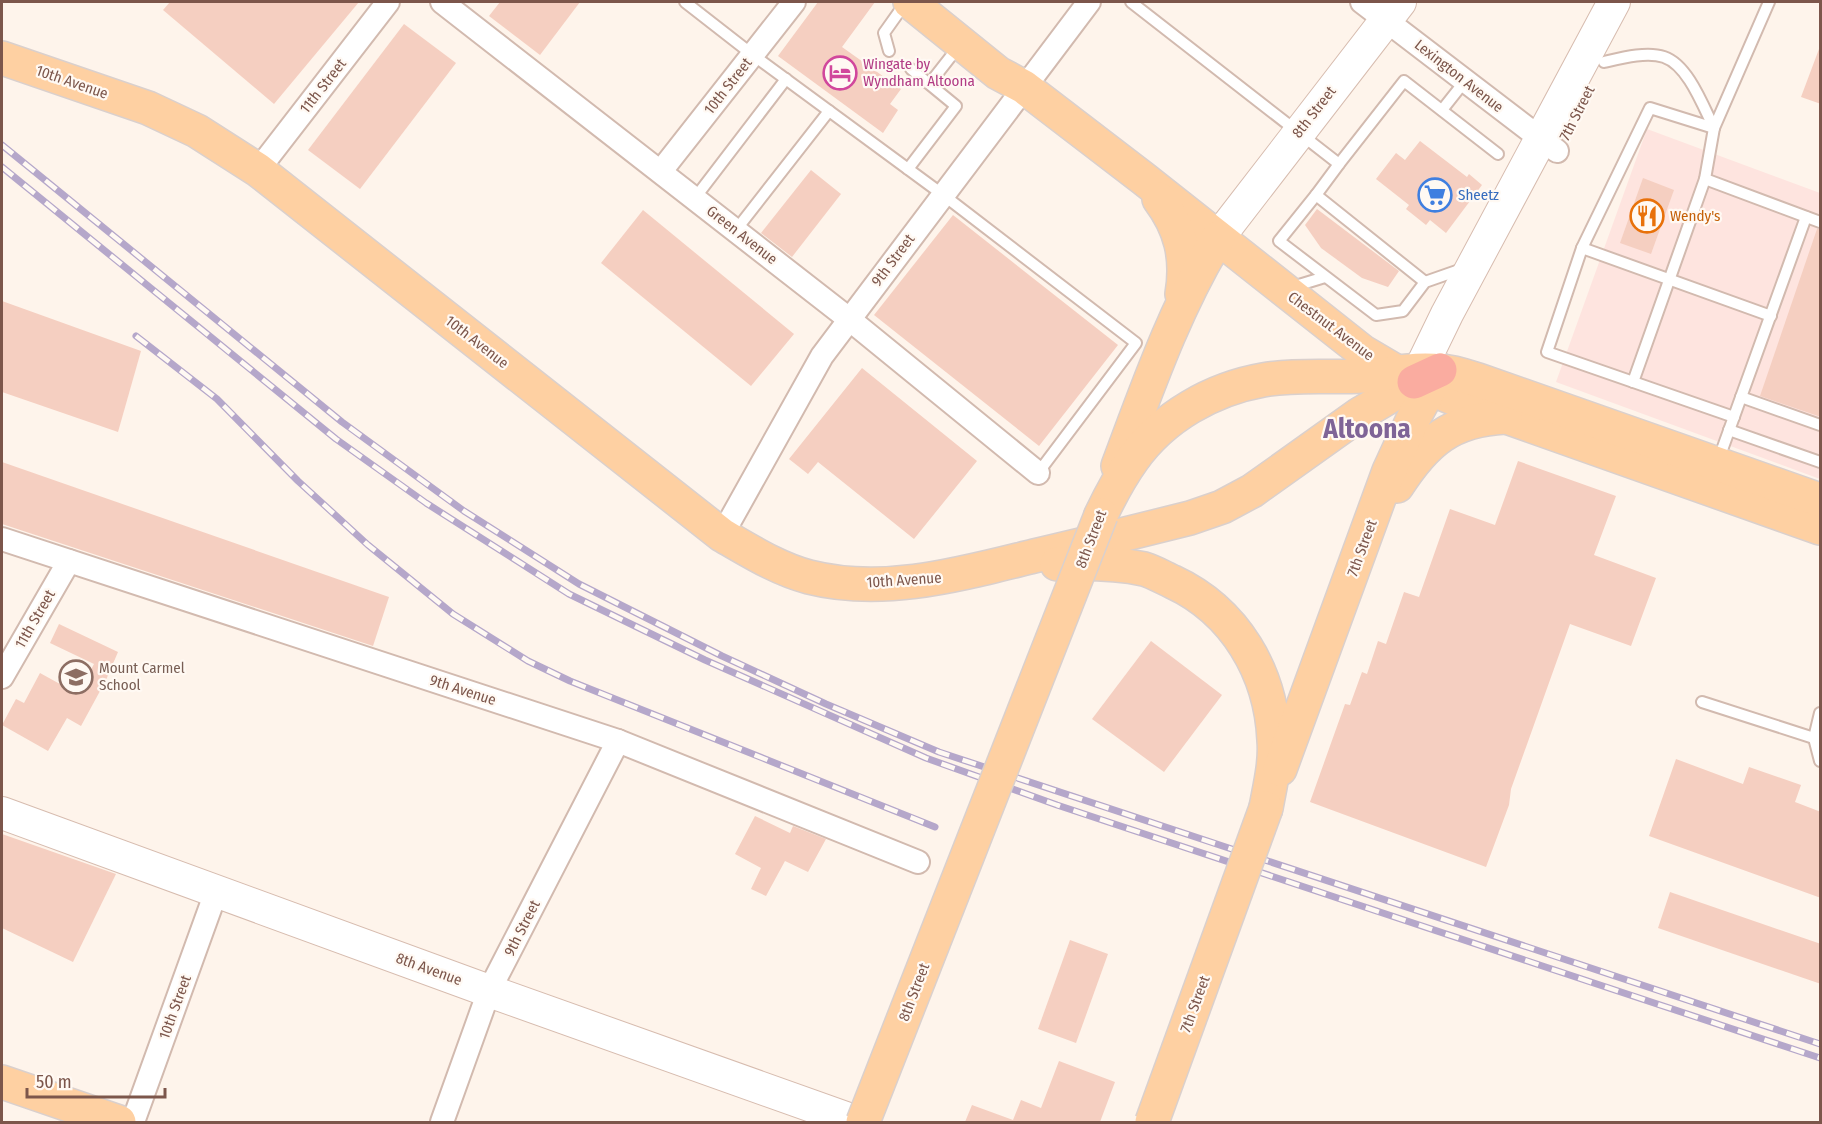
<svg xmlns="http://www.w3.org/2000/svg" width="1822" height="1124" font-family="'Fira Sans Condensed',sans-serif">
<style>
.commercial{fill:#fee4df}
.building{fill:#f5cfc1}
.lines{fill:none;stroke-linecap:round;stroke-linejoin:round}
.lane-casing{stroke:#d2baaf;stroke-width:14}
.street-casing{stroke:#d2baaf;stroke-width:26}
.secondary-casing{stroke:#d7bcaf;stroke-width:34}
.primary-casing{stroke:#dad0cd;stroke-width:36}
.highway-casing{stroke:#dad0cd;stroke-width:36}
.lane{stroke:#fff;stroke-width:10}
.street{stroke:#fff;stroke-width:22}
.secondary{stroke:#fff;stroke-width:32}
.primary{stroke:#fed0a2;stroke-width:33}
.highway{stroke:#faaca0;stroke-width:33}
.rail-casing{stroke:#b5a7ca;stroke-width:7}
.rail{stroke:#fff9f3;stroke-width:4.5;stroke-dasharray:14;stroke-linecap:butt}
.primary-bridge-casing{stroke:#dad0cd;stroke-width:36;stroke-linecap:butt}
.primary-bridge{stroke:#fed0a2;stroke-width:33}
.labels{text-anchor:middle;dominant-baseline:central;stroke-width:4.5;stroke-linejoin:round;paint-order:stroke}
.hotel-label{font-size:15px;fill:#b23c85;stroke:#fff9f3;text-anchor:start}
.street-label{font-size:15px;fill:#7c564b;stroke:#fff9f3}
.shop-label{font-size:15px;fill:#366cbe;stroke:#fff9f3;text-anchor:start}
.food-label{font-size:15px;fill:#c56008;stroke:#fff9f3;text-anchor:start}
.education-label{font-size:15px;fill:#785e54;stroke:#fff9f3;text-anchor:start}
.town-label{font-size:27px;font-weight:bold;fill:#7f6497;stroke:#fff9f3}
</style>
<rect width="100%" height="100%" fill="#fef4eb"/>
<path class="commercial" d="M1647,129L1820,193V479L1556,382Z"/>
<g class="building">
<path d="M170,2H359L274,104L163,10Z"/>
<path d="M500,2H580L540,55L489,16Z"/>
<path d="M818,2H875L842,47L901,89L890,104L898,110L883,133L778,56Z"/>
<path d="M404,24L456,63L360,189L308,150Z"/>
<path d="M1819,49H1821V104L1801,97Z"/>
<path d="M1420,141L1467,177L1469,174L1482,185L1446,233L1430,220L1426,225L1406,209L1409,205L1376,179L1396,153L1405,160Z"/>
<path d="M811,170L841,194L792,257L761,233Z"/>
<path d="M1643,178L1674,190L1651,254L1620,243Z"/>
<path d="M1317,209L1399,271L1388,287L1362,278L1321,248L1305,225Z"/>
<path d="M643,210L794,334L751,386L601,263Z"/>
<path d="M953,215L1118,345L1039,446L874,315Z"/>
<path d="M1817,229H1821V417L1760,396Z"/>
<path d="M2,301L141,351L118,432L2,392Z"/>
<path d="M862,368L977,461L914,539L818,462L808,474L789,459Z"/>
<path d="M1518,461L1616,496L1594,555L1656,578L1631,646L1570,624L1511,789L1509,805L1486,867L1310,802L1345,704L1350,705L1362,672L1367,674L1378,641L1386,644L1404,592L1419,597L1450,509L1495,525Z"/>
<path d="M2,462L389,597L373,646L2,524Z"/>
<path d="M59,624L118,652L106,680L81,726L67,718L48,751L2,725L16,699L24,703L40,673L78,694L94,664L50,643Z"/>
<path d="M1151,641L1222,695L1164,772L1092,719Z"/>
<path d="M1676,759L1743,784L1749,767L1801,785L1795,802L1821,812V898L1649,836Z"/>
<path d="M755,816L790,833L793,826L826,839L808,872L785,861L766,896L751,889L761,868L735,854Z"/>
<path d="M2,834L116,874L73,962L2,928Z"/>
<path d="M1670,892L1821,944V984L1658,928Z"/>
<path d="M1070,940L1108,954L1076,1043L1038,1029Z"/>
<path d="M1059,1061L1115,1082L1100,1122H965L972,1105L1013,1120L1021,1100L1041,1108Z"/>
</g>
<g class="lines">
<g class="lane-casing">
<g id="lane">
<path d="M685,2L753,55L942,194L1136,343L1038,473"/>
<path d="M1131,2L1339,164L1316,195L1425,282"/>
<path d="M889,51L884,33L906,2"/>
<path d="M1604,62C1621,58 1647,51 1664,57C1688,65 1703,106 1714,128"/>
<path d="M930,83L959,46"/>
<path d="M1442,110L1465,81"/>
<path d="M1714,128L1650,108L1582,248L1547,352L1734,417"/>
<path d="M1339,164L1404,81L1498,154"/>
<path d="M908,169L956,106L911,69"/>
<path d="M1705,179L1820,222"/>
<path d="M1316,195L1279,241L1376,315L1403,311L1425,282L1465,268"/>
<path d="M695,198L786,79"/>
<path d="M736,230L829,111"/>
<path d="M1582,248L1771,316"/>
<path d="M1289,288L1325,277"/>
<path d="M1633,382L1705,179L1714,128L1769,2"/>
<path d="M1741,397L1820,425"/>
<path d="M1729,430L1820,462"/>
<path d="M1718,461L1806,217"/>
<path d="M1702,702L1820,740"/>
<path d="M1820,713L1814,738L1820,761"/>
</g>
</g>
<g class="street-casing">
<g id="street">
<path d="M442,2L849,319L1038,473"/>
<path d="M1362,2L1557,151"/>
<path d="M258,170L388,2"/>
<path d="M661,171L794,2"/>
<path d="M722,535L822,356L1089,2"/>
<path d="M2,539L618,741L918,862"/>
<path d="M2,677L69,561"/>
<path d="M133,1122L216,892"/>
<path d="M442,1122L489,991L618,741"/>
</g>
</g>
<g class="secondary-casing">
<g id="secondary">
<path d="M1218,238L1400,2"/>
<path d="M1414,382L1447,314L1614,2"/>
<path d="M2,813L489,991L857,1122"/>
</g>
</g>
<g class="primary-casing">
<g id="primary">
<path d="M910,2L998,73L1024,87L1144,179L1363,352L1414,382L1453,398L1820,528"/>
<path d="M2,58L148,108L197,131L258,170L722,535C750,551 778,569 809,577C884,596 961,574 1034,556C1086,544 1138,531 1190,518L1222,507L1252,491L1360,414L1414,382"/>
<path d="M1159,199C1181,228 1188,258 1182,294"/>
<path d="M1118,466C1147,389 1175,308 1218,238"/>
<path d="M1397,486C1426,441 1451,420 1505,417"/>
<path d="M1101,515C1110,496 1120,477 1133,459C1163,417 1212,389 1263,380C1296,374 1330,378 1363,376C1389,375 1415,367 1441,371C1455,372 1468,377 1481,381L1820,500"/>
<path d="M1057,564C1086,563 1115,563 1144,569C1154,572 1164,578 1173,582C1235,611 1271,672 1274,740C1276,762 1270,786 1266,808"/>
<path d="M1280,769L1389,471L1412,421L1440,370"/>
<path d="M2,1082L119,1122"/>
</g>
</g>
<g class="highway-casing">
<path id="highway" d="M1414,382L1440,370"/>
</g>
<use href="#lane" class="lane"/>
<use href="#street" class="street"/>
<use href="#secondary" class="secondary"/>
<use href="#primary" class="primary"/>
<use href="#highway" class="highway"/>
<g class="rail-casing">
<g id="rail">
<path d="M2,145L342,422L464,511L579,584L722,656L826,704L939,752L1820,1044"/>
<path d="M2,167L336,439L426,503L569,594L705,660L926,758L1057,805L1820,1058"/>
<path d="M136,336L217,399L298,481L368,545L453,614L528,661L570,681L935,827"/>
</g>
</g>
<use href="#rail" class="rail"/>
<g class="primary-bridge-casing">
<g id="primary-bridge">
<path d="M863,1122L1101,515"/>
<path d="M1152,1122L1266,808"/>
</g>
</g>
<use href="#primary-bridge" class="primary-bridge"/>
</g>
<defs>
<g id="hotel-ring" transform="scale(1.725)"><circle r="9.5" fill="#fff9f3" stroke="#d1479c" stroke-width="1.5"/><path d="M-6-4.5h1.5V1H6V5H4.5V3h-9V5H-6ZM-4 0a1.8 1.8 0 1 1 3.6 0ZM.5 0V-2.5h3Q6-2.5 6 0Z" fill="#d1479c"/></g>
<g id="supermarket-ring" transform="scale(1.725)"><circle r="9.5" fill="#fff9f3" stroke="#3f7fe0" stroke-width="1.5"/><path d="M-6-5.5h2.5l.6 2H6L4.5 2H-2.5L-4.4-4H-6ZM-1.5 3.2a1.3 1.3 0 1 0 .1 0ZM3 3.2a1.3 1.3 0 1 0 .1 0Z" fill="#3f7fe0"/></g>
<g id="restaurant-ring" transform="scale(1.725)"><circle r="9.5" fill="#fff9f3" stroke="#e8710a" stroke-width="1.5"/><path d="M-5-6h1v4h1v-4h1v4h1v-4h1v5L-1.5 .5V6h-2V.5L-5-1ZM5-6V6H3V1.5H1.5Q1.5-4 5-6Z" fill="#e8710a"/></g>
<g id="school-ring" transform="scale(1.725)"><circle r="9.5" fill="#fff9f3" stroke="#8d6e63" stroke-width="1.5"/><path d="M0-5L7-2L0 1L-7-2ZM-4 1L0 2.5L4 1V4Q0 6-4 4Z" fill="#8d6e63"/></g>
</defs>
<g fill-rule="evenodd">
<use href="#hotel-ring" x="840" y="73"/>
<use href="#supermarket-ring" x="1435" y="195"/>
<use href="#restaurant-ring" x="1647" y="216"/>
<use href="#school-ring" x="76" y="677"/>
</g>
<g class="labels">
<g class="hotel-label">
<text x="863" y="64">Wingate by<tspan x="863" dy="17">Wyndham Altoona</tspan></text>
</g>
<g class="street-label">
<text transform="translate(1459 76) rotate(38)">Lexington Avenue</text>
<text transform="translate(72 82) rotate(19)">10th Avenue</text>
<text transform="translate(323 86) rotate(-52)">11th Street</text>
<text transform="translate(728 86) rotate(-52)">10th Street</text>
<text transform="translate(1314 112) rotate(-52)">8th Street</text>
<text transform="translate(1577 113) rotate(-63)">7th Street</text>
<text transform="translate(742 235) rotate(38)">Green Avenue</text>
<text transform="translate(893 260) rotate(-53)">9th Street</text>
<text transform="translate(1331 326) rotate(37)">Chestnut Avenue</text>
<text transform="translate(477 342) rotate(38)">10th Avenue</text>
<text transform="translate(1091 539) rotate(-69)">8th Street</text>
<text transform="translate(1362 548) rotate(-70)">7th Street</text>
<text transform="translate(904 580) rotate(-4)">10th Avenue</text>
<text transform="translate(35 619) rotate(-60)">11th Street</text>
<text transform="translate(463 690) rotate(18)">9th Avenue</text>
<text transform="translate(522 928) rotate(-63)">9th Street</text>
<text transform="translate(429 969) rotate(20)">8th Avenue</text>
<text transform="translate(914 992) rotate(-69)">8th Street</text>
<text transform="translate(1195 1004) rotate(-70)">7th Street</text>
<text transform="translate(175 1007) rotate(-70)">10th Street</text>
</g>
<g class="shop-label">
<text x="1458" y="195">Sheetz</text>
</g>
<g class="food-label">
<text x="1670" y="216">Wendy's</text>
</g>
<g class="education-label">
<text x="99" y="668">Mount Carmel<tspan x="99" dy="17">School</tspan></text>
</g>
<g class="town-label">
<text x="1367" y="429">Altoona</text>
</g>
</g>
<rect width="1822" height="1124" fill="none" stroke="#7c564b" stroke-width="6"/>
<path d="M27 1088v9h138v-9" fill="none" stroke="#7c564b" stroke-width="3"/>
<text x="36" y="1088" font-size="18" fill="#7c564b" stroke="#fff9f3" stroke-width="4.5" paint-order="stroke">50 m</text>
</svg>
